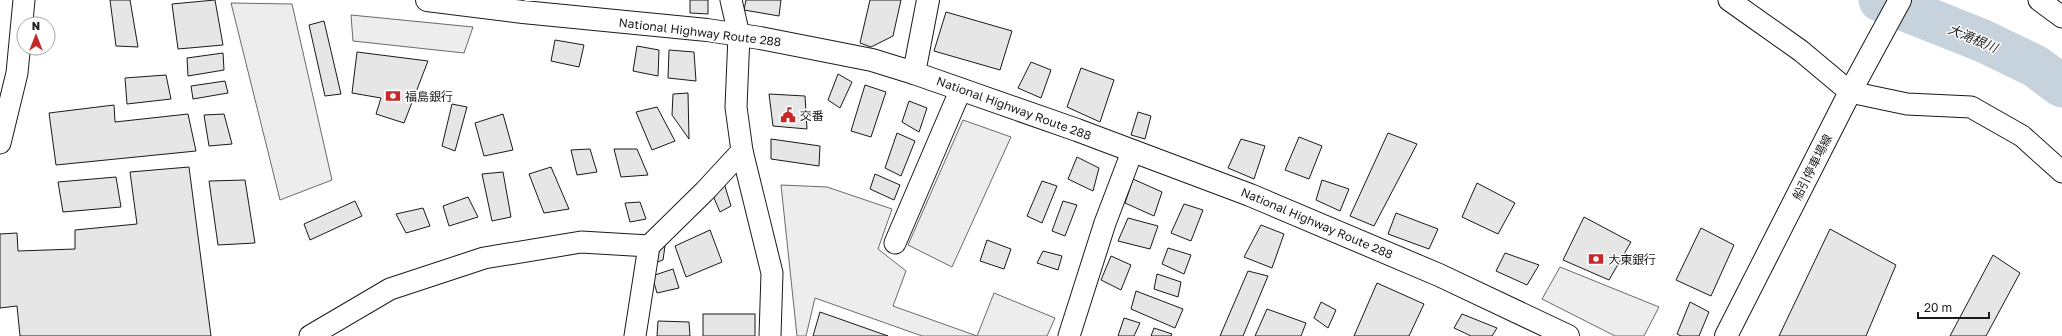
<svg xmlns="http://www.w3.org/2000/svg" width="2062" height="336" font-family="'Golos Text','Noto Sans JP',sans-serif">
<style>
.parking{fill:#ededed;stroke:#6a6a6a}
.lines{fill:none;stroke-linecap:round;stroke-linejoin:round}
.river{stroke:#c6d2dc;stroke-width:43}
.building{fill:#e6e6e6;stroke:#1a1a1a}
.minor-casing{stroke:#1a1a1a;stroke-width:23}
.secondary-casing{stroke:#1a1a1a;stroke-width:24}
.primary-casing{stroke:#1a1a1a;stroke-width:24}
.trunk-casing{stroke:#1a1a1a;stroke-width:24}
.minor{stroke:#fff;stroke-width:21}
.secondary{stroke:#fff;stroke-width:22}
.primary{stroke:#fff;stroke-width:22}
.trunk{stroke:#fff;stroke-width:22}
.labels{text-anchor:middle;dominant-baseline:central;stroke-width:3;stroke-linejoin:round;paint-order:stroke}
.street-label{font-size:12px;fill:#1a1a1a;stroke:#fff}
.poi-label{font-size:12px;fill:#1a1a1a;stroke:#fff;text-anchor:start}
.water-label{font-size:13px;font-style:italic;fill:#1a1a1a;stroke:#fff}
</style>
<rect width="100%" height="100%" fill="#fff"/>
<g class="parking">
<path d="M231,3L292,4L332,180L280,200Z"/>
<path d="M351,15L473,27L464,53L353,41Z"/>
<path d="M963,120L1011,137L952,267L908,245Z"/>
<path d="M781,185L827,187L892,209L878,249L906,271L893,306L977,336H922L815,298L806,336H797Z"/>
<path d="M1560,267L1659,307L1644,336H1615L1542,299Z"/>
<path d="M994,293L1055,318L1047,336H977Z"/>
</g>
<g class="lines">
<path class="river" d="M1880,0L1981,40L2035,66L2062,86"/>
</g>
<g class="building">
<path d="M110,0H130L138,47L116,46Z"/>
<path d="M215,0L223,45L178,49L172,4Z"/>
<path d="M690,0H708V14L690,13Z"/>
<path d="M746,0H781L779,16L744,10Z"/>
<path d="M870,0H901L893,36L871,47L860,43Z"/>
<path d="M946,12L1012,31L1000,70L934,51Z"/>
<path d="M324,21L341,94L325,96L309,25Z"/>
<path d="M555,40L584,45L579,67L551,61Z"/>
<path d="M637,46L659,50L658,76L633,71Z"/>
<path d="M669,50L694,52L696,81L668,78Z"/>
<path d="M357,52L428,61L404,123L376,114L381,98L352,93Z"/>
<path d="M223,53L224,70L188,76L187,58Z"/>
<path d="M1031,62L1051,70L1041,98L1018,88Z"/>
<path d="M1081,68L1114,80L1100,122L1067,107Z"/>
<path d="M838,74L852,82L840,108L828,100Z"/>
<path d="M166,75L171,99L127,104L125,78Z"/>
<path d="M225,81L228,93L193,99L191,86Z"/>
<path d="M865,85L886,92L871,137L851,131Z"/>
<path d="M688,93L689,139L672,115L673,94Z"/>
<path d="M769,94L805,96L807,129L773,126Z"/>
<path d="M909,101L927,108L919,132L902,122Z"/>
<path d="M452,104L467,107L455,151L442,146Z"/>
<path d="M114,105L115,122L188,114L196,151L56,165L49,113Z"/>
<path d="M657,107L675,141L652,150L636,112Z"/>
<path d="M1138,112L1151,116L1145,139L1131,135Z"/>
<path d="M224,114L232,144L209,146L204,115Z"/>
<path d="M503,114L513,150L484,156L475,123Z"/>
<path d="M897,133L915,141L901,176L885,168Z"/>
<path d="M1388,133L1417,144L1374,226L1350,216Z"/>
<path d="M1299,137L1322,146L1309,179L1285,170Z"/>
<path d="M771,139L820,146L819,166L771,159Z"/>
<path d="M1241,139L1265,146L1254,179L1228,168Z"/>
<path d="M590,149L597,172L577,175L571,150Z"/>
<path d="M614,149H637L648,175L621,177Z"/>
<path d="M1077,157L1099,168L1093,191L1068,179Z"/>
<path d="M189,167L211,336H20L17,306L0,308V234L17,233L18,251L75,249V230L137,224L130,172Z"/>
<path d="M551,167L569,209L544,213L529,174Z"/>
<path d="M503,172L511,217L492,221L482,174Z"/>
<path d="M875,174L900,185L894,200L870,189Z"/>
<path d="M116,177L121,207L63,212L58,182Z"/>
<path d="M1133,179L1162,192L1154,216L1125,203Z"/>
<path d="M245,180L255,243L218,245L209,181Z"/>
<path d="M1322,180L1349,189L1340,211L1316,200Z"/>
<path d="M1042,181L1057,186L1042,223L1027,216Z"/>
<path d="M724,183L731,206L720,212L714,198Z"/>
<path d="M1477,183L1515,203L1498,234L1462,217Z"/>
<path d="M468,197L478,217L449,226L443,206Z"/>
<path d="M355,201L362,216L310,240L304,224Z"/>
<path d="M1063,201L1077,205L1065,236L1052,231Z"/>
<path d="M640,202L646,219L630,222L625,203Z"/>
<path d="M1184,204L1203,210L1191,241L1171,233Z"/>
<path d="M423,208L430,226L406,233L396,214Z"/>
<path d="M1396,213L1438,229L1429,249L1388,234Z"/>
<path d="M1584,217L1631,242L1609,280L1563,260Z"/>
<path d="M1128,218L1158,226L1150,249L1118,241Z"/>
<path d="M1261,225L1284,234L1272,268L1244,257Z"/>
<path d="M1701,228L1734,245L1711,296L1676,280Z"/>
<path d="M1830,229L1896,265L1866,336H1779Z"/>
<path d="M710,230L722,262L686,277L675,246Z"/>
<path d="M666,239L663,260L652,264L656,249Z"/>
<path d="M987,240L1011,249L1004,269L980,261Z"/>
<path d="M1168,248L1191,255L1184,274L1162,264Z"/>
<path d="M1043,251L1062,256L1058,270L1037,263Z"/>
<path d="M1505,253L1539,265L1527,285L1496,271Z"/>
<path d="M1993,255L2020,273L1986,336H1950Z"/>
<path d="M1111,256L1131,265L1121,290L1101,280Z"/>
<path d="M673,269L679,288L657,293L652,276Z"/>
<path d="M1248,271L1268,276L1243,336H1220Z"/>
<path d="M1157,274L1181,282L1178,297L1154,289Z"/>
<path d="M1377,283L1424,304L1409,336H1354Z"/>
<path d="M1136,291L1183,309L1175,328L1131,309Z"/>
<path d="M1321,302L1336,310L1328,328L1314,318Z"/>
<path d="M1690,302L1709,312L1699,336H1681L1677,334Z"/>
<path d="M1267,309L1306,323L1301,336H1255Z"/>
<path d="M820,312L888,336H813Z"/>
<rect x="703" y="314" width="52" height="22"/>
<path d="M1462,314L1497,328L1492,336H1471L1454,328Z"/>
<path d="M1124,318L1140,323L1134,336H1118Z"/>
<path d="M658,321L689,322L690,336H657Z"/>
<path d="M1154,328L1172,334L1171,336H1151Z"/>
</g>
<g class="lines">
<g class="minor-casing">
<g id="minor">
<path d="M1729,0L1801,51L1850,92L1907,104L1971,107L2022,136L2062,172"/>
<path d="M2039,0L2062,17"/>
<path d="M0,143L17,73L24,0"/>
<path d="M742,151L772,273L770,336"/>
<path d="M895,243L961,89"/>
<path d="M310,336L390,289L484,258L581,242L649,246"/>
<path d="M635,336L649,246L705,191L742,151L736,107L739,35L731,0"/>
<path d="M1069,336L1105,223L1132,152"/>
</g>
</g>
<g class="secondary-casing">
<path id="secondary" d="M1726,336L1850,92L1900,0"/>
</g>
<g class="primary-casing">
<path id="primary" d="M914,73L928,0"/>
</g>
<g class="trunk-casing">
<path id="trunk" d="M427,0L523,12L707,30L760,38L872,60L914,73L1077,130L1250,195L1439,275L1568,336"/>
</g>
<use href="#minor" class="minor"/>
<use href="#secondary" class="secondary"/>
<use href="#primary" class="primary"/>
<use href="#trunk" class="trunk"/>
</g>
<defs>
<g id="bank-bare" transform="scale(1.2)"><path d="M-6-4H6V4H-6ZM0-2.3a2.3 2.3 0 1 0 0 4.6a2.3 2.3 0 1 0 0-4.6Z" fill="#c62828" stroke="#fff" stroke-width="2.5" paint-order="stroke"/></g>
<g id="civic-bare" transform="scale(1.2)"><path d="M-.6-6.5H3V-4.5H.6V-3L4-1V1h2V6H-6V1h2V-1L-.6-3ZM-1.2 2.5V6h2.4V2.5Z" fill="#c62828" stroke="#fff" stroke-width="2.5" paint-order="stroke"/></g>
</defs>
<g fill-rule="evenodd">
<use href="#bank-bare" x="393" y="96"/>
<use href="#civic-bare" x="788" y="115"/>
<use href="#bank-bare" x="1596" y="259"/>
</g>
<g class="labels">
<g class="street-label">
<text transform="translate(700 32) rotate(7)">National Highway Route 288</text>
<text transform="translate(1014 108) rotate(20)">National Highway Route 288</text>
<text transform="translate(1812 167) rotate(-63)">船引停車場線</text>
<text transform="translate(1317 223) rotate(23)">National Highway Route 288</text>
</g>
<g class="poi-label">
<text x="405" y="96">福島銀行</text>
<text x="800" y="115">交番</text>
<text x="1608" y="259">大東銀行</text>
</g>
<g class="water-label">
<text transform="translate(1973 38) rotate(23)">大滝根川</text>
</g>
</g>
<g transform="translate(36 36)"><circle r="19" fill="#ffffff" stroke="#a3a3a3"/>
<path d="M0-3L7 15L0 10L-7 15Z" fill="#c62828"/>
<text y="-6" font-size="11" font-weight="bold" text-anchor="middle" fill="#1a1a1a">N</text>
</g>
<path d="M1918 312v6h71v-6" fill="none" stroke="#1a1a1a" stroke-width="2"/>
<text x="1924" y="312" font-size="12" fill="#1a1a1a" stroke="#ffffff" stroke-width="3" paint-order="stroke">20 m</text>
</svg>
